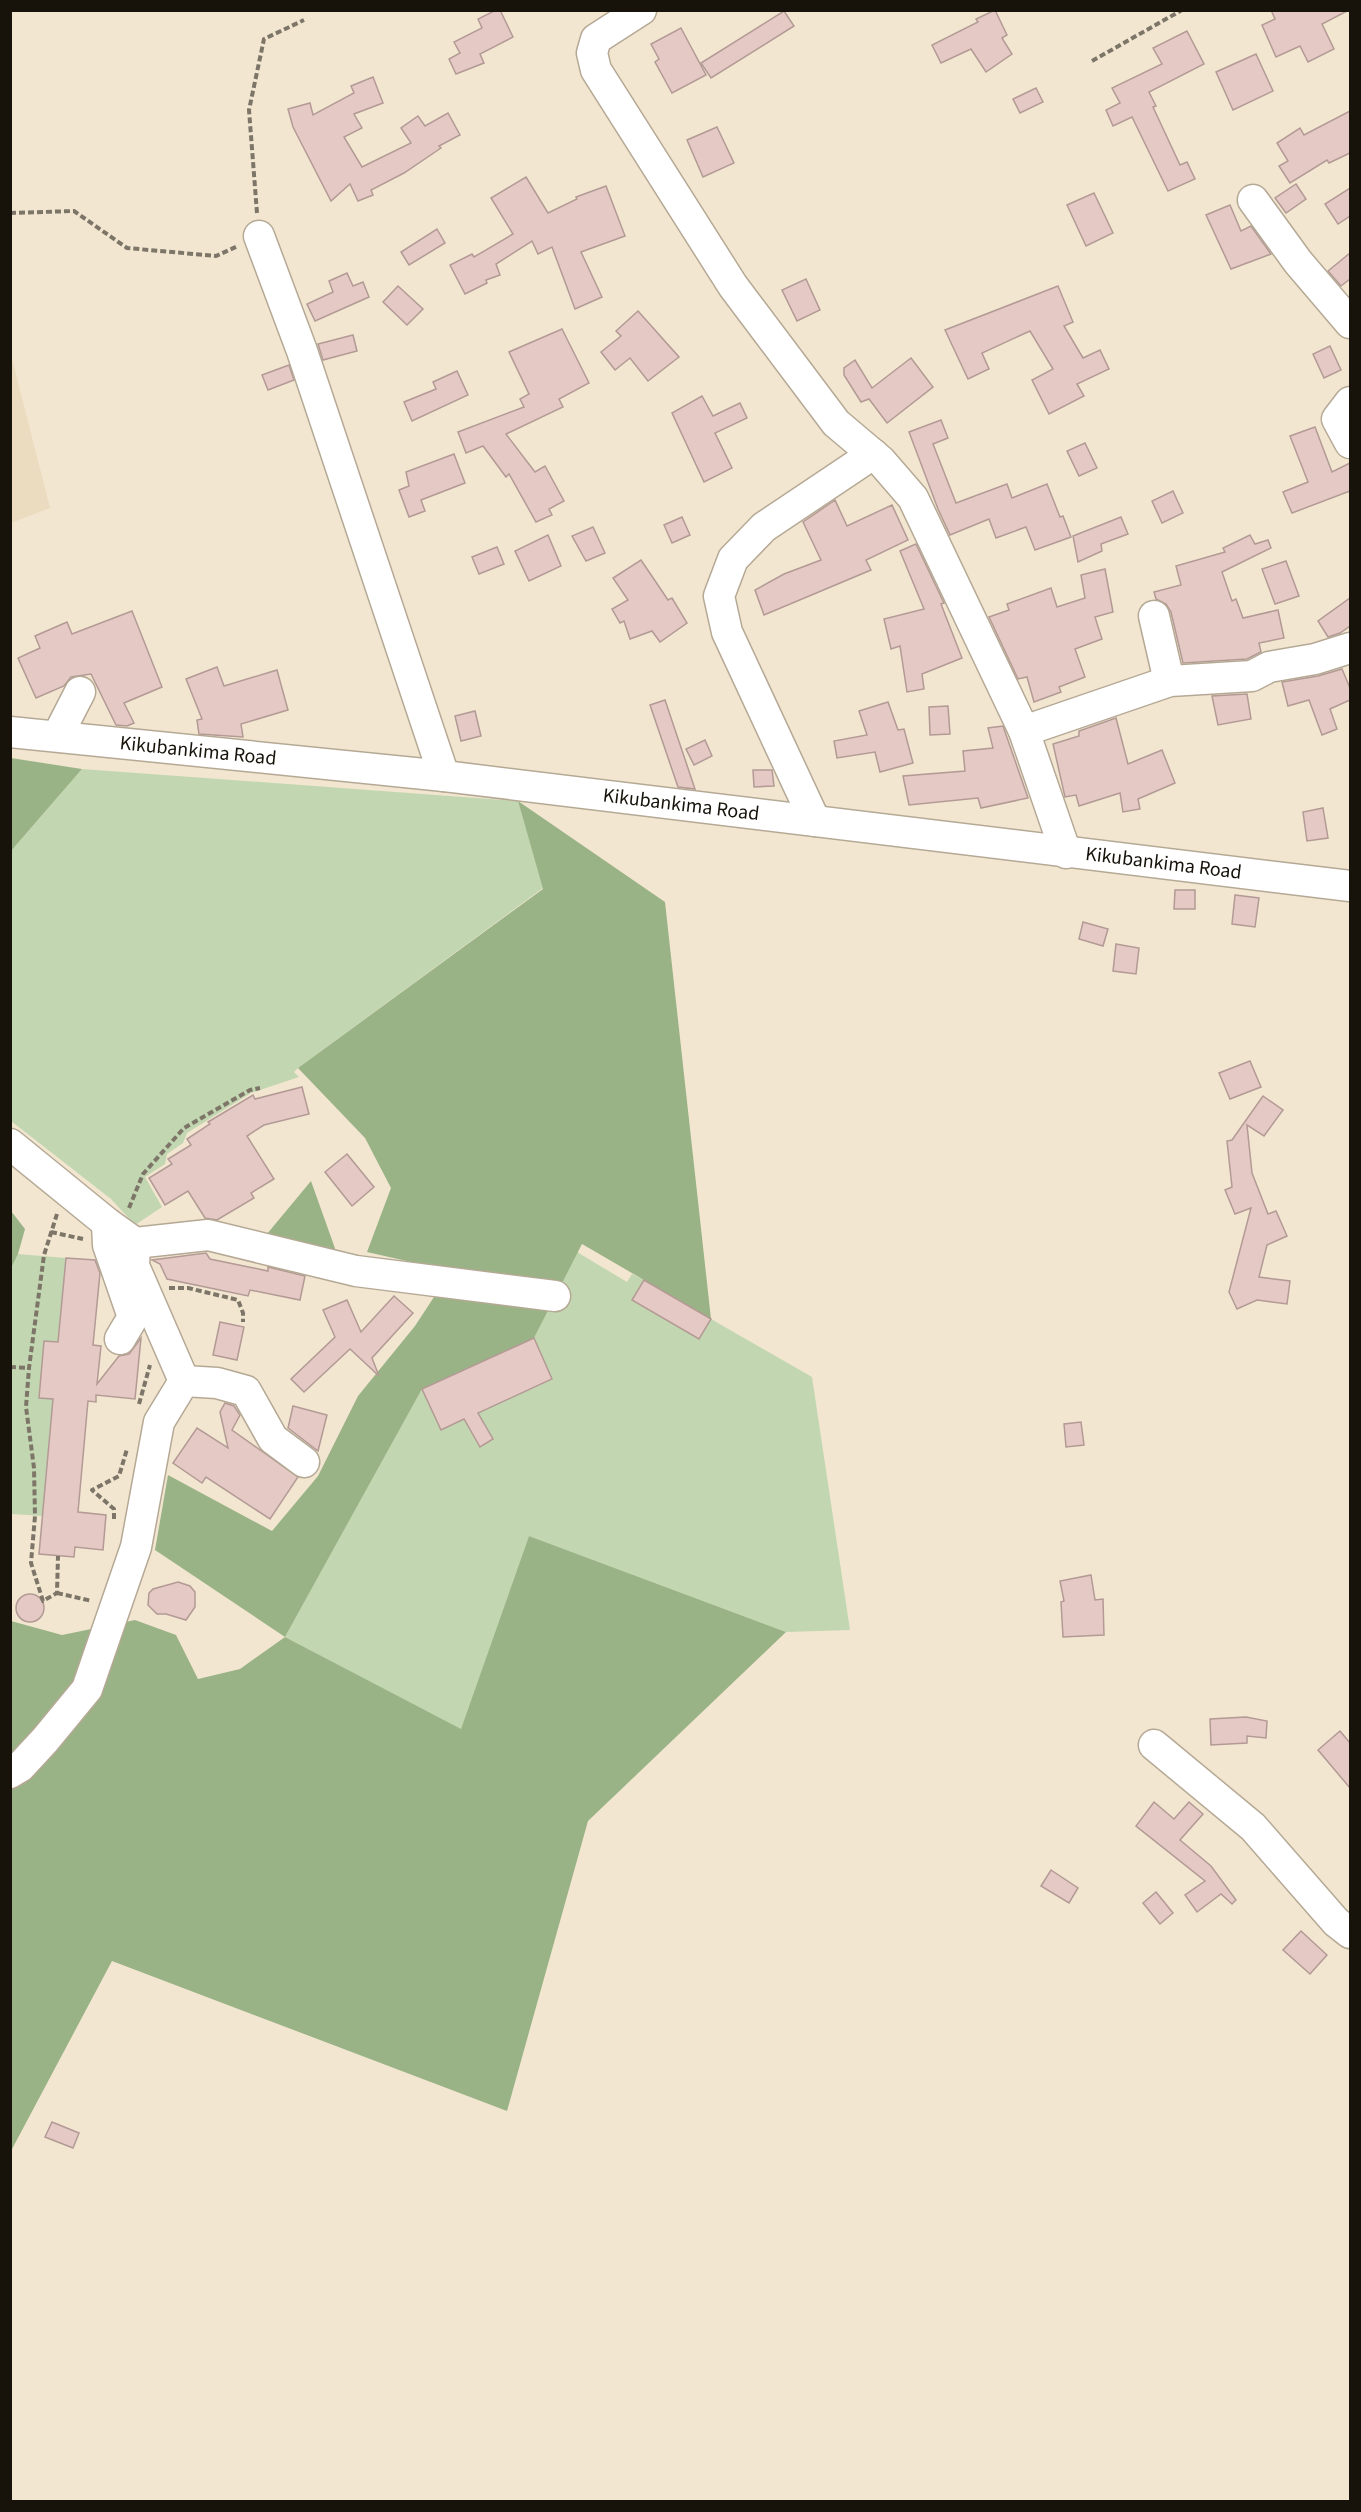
<svg xmlns="http://www.w3.org/2000/svg" width="1361" height="2512" font-family="'Source Sans 3',sans-serif">
<style>
.built{fill:#ebdbbf}
.green{fill:#c2d7b1}
.forest{fill:#9ab386}
.building{fill:#e4c9c4;stroke:#b39a95;stroke-width:1.5}
.lines{fill:none;stroke-linecap:round;stroke-linejoin:round}
.minor-casing{stroke:#b5a995;stroke-width:33}
.path{stroke:#7d7668;stroke-width:4;stroke-dasharray:6 3;stroke-linecap:butt}
.minor{stroke:#fff;stroke-width:30}
.labels{text-anchor:middle;dominant-baseline:central;stroke-width:5;stroke-linejoin:round;paint-order:stroke}
.street-label{font-size:20px;fill:#17130b;stroke:#f2e6d1}
</style>
<rect width="100%" height="100%" fill="#f2e6d1"/>
<path class="built" d="M10,351L50,508L11,523H10Z"/>
<g class="green">
<path d="M82,769L518,801L543,888L298,1068L294,1072L299,1077L251,1093L187,1133L183,1143L167,1154L165,1164L145,1177L162,1207L135,1225L111,1199L11,1121V851Z"/>
<path d="M577,1252L627,1282L632,1274L644,1280L633,1300L699,1338L711,1319L812,1377L850,1630L786,1632L529,1536L461,1730L285,1637L422,1389L441,1430L552,1379L534,1338Z"/>
<path d="M18,1254L66,1258L58,1342H44L39,1397L53,1399L43,1516L11,1514L10,1268Z"/>
</g>
<g class="forest">
<path d="M11,758L82,769L11,851L10,758Z"/>
<path d="M518,801L665,902L711,1319L582,1244L534,1338L422,1389L285,1637L461,1729L529,1536L786,1632L588,1821L507,2111L112,1961L11,2151V1621L62,1635L135,1620L176,1635L198,1679L240,1669L285,1637L155,1550L168,1475L272,1531L318,1476L358,1396L415,1326L451,1271L367,1252L391,1188L365,1138L298,1068L543,889Z"/>
<path d="M311,1181L337,1254L262,1240Z"/>
<path d="M11,1211L25,1229L18,1254L11,1268Z"/>
</g>
<g class="building">
<path d="M496,10H500L513,37L480,54L484,63L456,74L449,59L460,53L454,42L482,28L478,19Z"/>
<path d="M995,10L1007,35L1002,38L1012,54L986,72L971,49L941,63L932,45L978,22L976,19Z"/>
<path d="M1271,10H1349L1322,24L1334,49L1308,62L1300,46L1276,57L1262,25L1275,19Z"/>
<path d="M784,11L794,26L711,78L701,63Z"/>
<path d="M681,28L706,75L672,93L655,62L659,59L651,44Z"/>
<path d="M1187,31L1204,64L1149,92L1156,106L1153,107L1180,165L1187,162L1195,179L1168,191L1132,117L1113,126L1106,110L1120,103L1112,88L1162,64L1153,48Z"/>
<path d="M1256,54L1273,91L1233,110L1216,72Z"/>
<path d="M373,77L383,103L354,114L362,128L344,137L362,167L411,143L401,128L418,116L425,126L448,113L460,135L439,146L441,148L404,173L371,190L373,195L358,201L350,184L331,201L293,127L288,109L310,103L313,115L354,93L351,86Z"/>
<path d="M1036,88L1043,102L1020,113L1013,99Z"/>
<path d="M1350,111V153L1329,163L1327,160L1290,183L1279,166L1288,161L1277,143L1300,128L1304,135Z"/>
<path d="M717,127L734,163L703,177L687,140Z"/>
<path d="M526,177L548,213L577,199L576,197L606,186L625,236L581,252L602,297L575,309L552,247L538,254L532,241L496,264L500,275L486,280L487,283L465,294L450,265L472,254L474,257L513,234L491,198Z"/>
<path d="M1296,184L1306,199L1286,213L1275,198Z"/>
<path d="M1350,188V216L1338,224L1325,204Z"/>
<path d="M1094,193L1113,233L1086,246L1067,205Z"/>
<path d="M1230,205L1241,231L1251,226L1271,254L1231,269L1206,215Z"/>
<path d="M437,229L445,243L409,265L401,252Z"/>
<path d="M1350,253V279L1341,286L1328,271Z"/>
<path d="M347,273L353,286L363,282L369,297L315,321L307,304L333,292L329,281Z"/>
<path d="M806,279L820,310L797,321L782,290Z"/>
<path d="M398,286L423,309L407,325L383,302Z"/>
<path d="M1058,286L1073,322L1064,326L1083,358L1100,350L1109,369L1077,384L1084,396L1049,414L1032,380L1053,369L1030,331L982,353L989,369L968,379L945,330Z"/>
<path d="M638,311L679,357L648,381L630,358L615,370L601,352L621,336L616,331Z"/>
<path d="M562,329L589,383L559,399L563,407L506,434L535,472L545,466L564,501L549,509L552,515L536,522L509,474L506,477L483,446L466,453L458,432L524,407L520,399L529,394L509,352Z"/>
<path d="M353,335L357,351L323,360L318,344Z"/>
<path d="M1330,346L1341,370L1324,378L1313,354Z"/>
<path d="M911,358L933,387L887,423L869,399L861,402L844,375V368L855,360L872,388Z"/>
<path d="M289,365L294,380L268,390L262,375Z"/>
<path d="M457,371L468,395L412,421L404,402L436,389L433,382Z"/>
<path d="M702,396L713,416L740,403L747,418L715,433L732,468L704,482L672,413Z"/>
<path d="M941,420L948,438L933,444L956,503L1007,484L1012,498L1047,484L1060,517L1063,516L1071,537L1035,550L1026,527L996,538L989,519L950,535L938,509L909,432Z"/>
<path d="M1315,427L1332,472L1350,463V491L1292,513L1283,492L1308,482L1290,436Z"/>
<path d="M1085,443L1097,468L1079,476L1067,451Z"/>
<path d="M454,454L465,483L421,500L425,511L409,517L399,490L409,486L406,472Z"/>
<path d="M1173,491L1183,513L1162,523L1152,501Z"/>
<path d="M835,500L847,526L892,505L908,540L866,560L871,570L764,615L755,590L784,574L821,560L803,522Z"/>
<path d="M682,517L690,535L672,543L664,525Z"/>
<path d="M1121,517L1128,534L1101,544L1102,551L1078,562L1073,536Z"/>
<path d="M593,527L605,553L586,561L572,536Z"/>
<path d="M548,535L561,566L529,581L515,551Z"/>
<path d="M1250,535L1255,544L1268,540L1271,548L1222,572L1232,601L1236,599L1243,618L1278,610L1284,638L1259,643L1261,652L1247,659L1183,663L1171,612L1166,604L1156,599L1154,592L1181,585L1176,566L1225,552L1223,548Z"/>
<path d="M916,544L944,603L941,604L962,658L922,674L924,689L907,692L900,646L891,649L884,619L924,609L900,551Z"/>
<path d="M497,547L504,564L479,574L472,557Z"/>
<path d="M641,560L668,600L672,598L687,623L660,642L652,631L630,639L624,621L620,623L612,609L628,600L613,578Z"/>
<path d="M1286,561L1299,596L1275,604L1262,569Z"/>
<path d="M1105,569L1113,612L1095,617L1102,639L1075,649L1085,677L1059,687L1061,692L1034,702L1027,677L1018,679L989,617L1009,610L1007,604L1051,588L1057,607L1085,598L1081,575Z"/>
<path d="M1350,598V626L1340,633L1328,637L1318,621Z"/>
<path d="M132,611L162,687L124,703L134,723L127,726L116,725L91,674L71,677L64,686L36,698L18,658L40,648L35,636L67,622L72,634Z"/>
<path d="M217,667L224,686L277,670L288,710L241,724L243,737L199,734L197,720L202,719L186,679Z"/>
<path d="M1342,669L1350,688V700L1330,709L1337,729L1322,735L1309,700L1288,706L1282,682L1318,676Z"/>
<path d="M1247,694L1251,719L1218,725L1212,696Z"/>
<path d="M665,700L695,789L678,787L650,705Z"/>
<path d="M888,702L898,730L904,729L913,763L880,772L875,752L837,758L834,741L867,735L859,711Z"/>
<path d="M948,706L950,734L930,735L929,707Z"/>
<path d="M475,711L481,736L461,741L455,716Z"/>
<path d="M1116,718L1128,764L1162,750L1175,783L1138,799L1140,809L1123,812L1120,793L1079,806L1076,795L1065,797L1053,744L1079,736V731Z"/>
<path d="M1003,726L1028,798L981,808L978,798L909,805L903,776L965,771L963,751L993,748L988,728Z"/>
<path d="M705,740L712,756L694,765L686,749Z"/>
<path d="M753,770H772L774,786L754,787Z"/>
<path d="M1323,808L1328,838L1307,841L1303,812Z"/>
<path d="M1175,890H1195V909H1174Z"/>
<path d="M1235,895L1259,898L1255,927L1232,924Z"/>
<path d="M1083,922L1108,929L1103,946L1079,939Z"/>
<path d="M1116,944L1139,948L1136,974L1113,971Z"/>
<path d="M1250,1061L1261,1087L1230,1099L1219,1073Z"/>
<path d="M302,1087L309,1114L264,1125L247,1136L274,1179L251,1193L254,1198L217,1220L205,1218L188,1191L165,1205L149,1178L172,1164L168,1159L191,1145L187,1139L210,1124L208,1122L253,1095L255,1099Z"/>
<path d="M1263,1096L1283,1110L1264,1136L1247,1125L1252,1173L1268,1214L1276,1211L1287,1236L1267,1245L1259,1277L1290,1281L1287,1304L1257,1300L1237,1309L1229,1292L1251,1208L1235,1214L1225,1190L1232,1187L1227,1141L1232,1140Z"/>
<path d="M347,1154L374,1187L352,1206L325,1172Z"/>
<path d="M206,1253L210,1259L268,1271V1267L305,1276L300,1300L250,1290L248,1296L167,1279L160,1264L152,1260Z"/>
<path d="M66,1258L95,1260L100,1273L93,1345L101,1346L97,1384L119,1356L129,1354L141,1338L135,1399L96,1395V1402L88,1401L78,1512L106,1515L103,1550L75,1547L74,1557L39,1554L53,1399L39,1398L44,1341L58,1342Z"/>
<path d="M644,1280L711,1319L699,1339L632,1300Z"/>
<path d="M394,1296L413,1313L372,1358L379,1376L350,1349L304,1392L291,1379L335,1337L323,1310L347,1300L361,1332Z"/>
<path d="M220,1322L244,1327L237,1360L213,1355Z"/>
<path d="M534,1338L552,1379L478,1413L493,1439L480,1447L464,1419L441,1430L422,1389Z"/>
<path d="M225,1403L234,1406L240,1415L232,1430L298,1477L270,1519L206,1477L202,1483L173,1463L197,1428L228,1448L220,1412Z"/>
<path d="M293,1406L327,1415L318,1451L288,1428Z"/>
<path d="M1081,1422L1084,1445L1066,1447L1064,1424Z"/>
<path d="M1091,1575L1095,1600L1103,1599L1104,1635L1063,1637L1061,1602L1064,1601L1060,1581Z"/>
<path d="M178,1582L190,1586L195,1592V1607L186,1620L166,1614H157L148,1605L149,1593L153,1589Z"/>
<circle cx="30" cy="1608" r="14"/>
<path d="M1246,1717L1267,1721L1266,1738L1247,1736V1743L1211,1745L1210,1719Z"/>
<path d="M1340,1731L1350,1743V1788L1318,1750Z"/>
<path d="M1154,1802L1174,1819L1189,1802L1203,1814L1180,1840L1211,1866L1236,1900L1232,1904L1221,1894L1197,1912L1185,1895L1205,1881L1136,1826Z"/>
<path d="M1051,1870L1078,1888L1069,1903L1041,1886Z"/>
<path d="M1156,1892L1173,1913L1160,1924L1143,1903Z"/>
<path d="M1301,1931L1327,1955L1310,1974L1283,1950Z"/>
<path d="M52,2122L79,2133L73,2148L45,2137Z"/>
</g>
<g class="lines">
<g class="minor-casing">
<g id="minor">
<path d="M641,10L596,39L592,53L596,70L733,286L836,423L881,461L913,498L1024,731L1066,853"/>
<path d="M1253,200L1298,262L1350,323"/>
<path d="M259,236L302,351L444,776"/>
<path d="M1350,402L1337,419L1350,443"/>
<path d="M1154,616L1169,681"/>
<path d="M1024,731L1170,681L1252,676L1269,667L1315,659L1350,648"/>
<path id="s1" d="M10,732L444,776L1350,886"/>
<path d="M62,737V727L80,692"/>
<path d="M815,821L727,632L719,596L733,559L764,527L873,454"/>
<path d="M10,1144L107,1223L135,1243L208,1235L356,1271L555,1296"/>
<path d="M107,1223L108,1245L133,1317L120,1339"/>
<path d="M184,1381L217,1383L246,1391L273,1439L304,1462"/>
<path d="M1154,1745L1253,1827L1336,1922L1350,1933"/>
<path d="M10,1773L20,1767L45,1740L87,1689L136,1547L159,1422L184,1381L134,1266L135,1243"/>
</g>
</g>
<g class="path">
<path d="M1092,61L1182,10"/>
<path d="M10,213L74,211L127,248L216,256L238,246"/>
<path d="M257,213L249,110L264,39L304,20"/>
<path d="M129,1208L143,1174L184,1128L250,1090L260,1088"/>
<path d="M57,1214L44,1255L29,1368L26,1407L34,1468L35,1516L31,1563L43,1601L57,1593L58,1556"/>
<path d="M51,1232L83,1239"/>
<path d="M169,1288H188L238,1300L243,1313V1322"/>
<path d="M10,1367L29,1368"/>
<path d="M139,1404L150,1365"/>
<path d="M114,1519V1509L92,1490L119,1476L127,1449"/>
<path d="M57,1593L92,1601"/>
</g>
<use href="#minor" class="minor"/>
</g>
<g class="labels">
<g class="street-label">
<text stroke="none"><textPath href="#s1" startOffset="189">Kikubankima Road</textPath></text>
<text stroke="none"><textPath href="#s1" startOffset="675">Kikubankima Road</textPath></text>
<text stroke="none"><textPath href="#s1" startOffset="1161">Kikubankima Road</textPath></text>
</g>
</g>
<rect width="1361" height="2512" fill="none" stroke="#17130b" stroke-width="24"/>
</svg>
